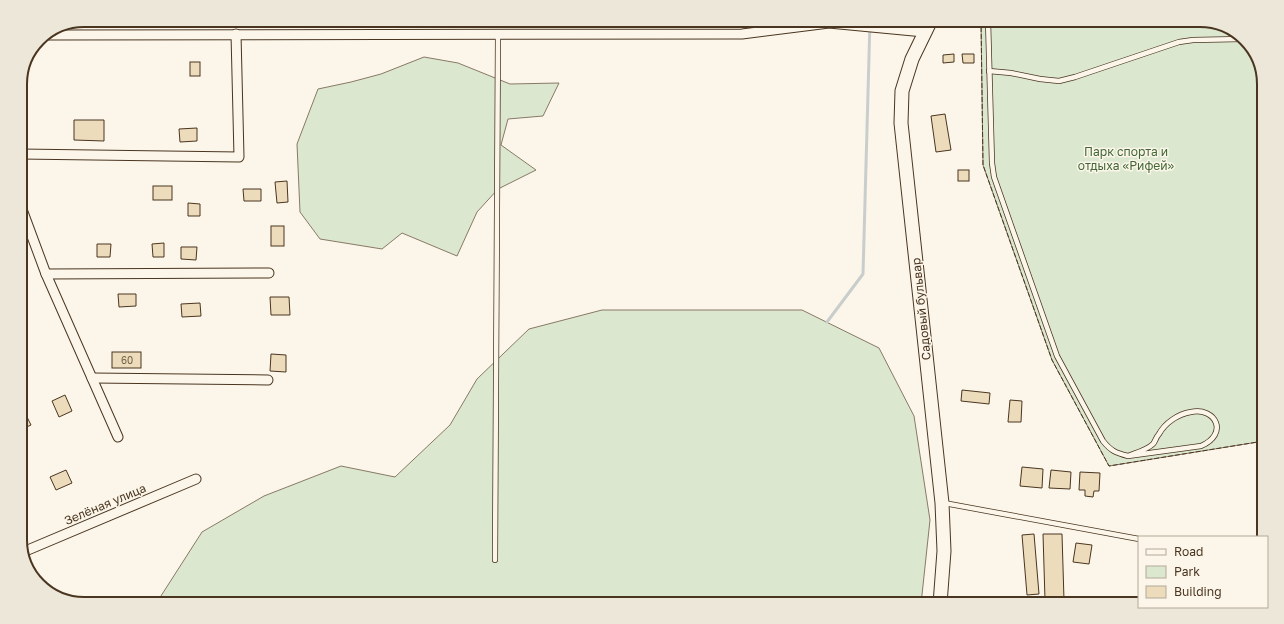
<svg xmlns="http://www.w3.org/2000/svg" width="1284" height="624" font-family="'Golos Text',sans-serif">
<style>
.green{fill:#dce7d0;stroke:#887966}
.lines{fill:none;stroke-linecap:round;stroke-linejoin:round}
.stream{stroke:#c9cecd;stroke-width:3}
.building{fill:#ecdcbc;stroke:#4a3520}
.lane-casing{stroke:#4a3520;stroke-width:6}
.street-casing{stroke:#4a3520;stroke-width:11}
.secondary-casing{stroke:#4a3520;stroke-width:15}
.lane{stroke:#fbf6e9;stroke-width:4.5}
.street{stroke:#fbf6e9;stroke-width:9}
.secondary{stroke:#fbf6e9;stroke-width:13}
.fence{stroke:#4a3520;stroke-width:1;stroke-dasharray:5 2;stroke-linecap:butt}
.labels{text-anchor:middle;dominant-baseline:central;stroke-width:3;stroke-linejoin:round;paint-order:stroke}
.number-label{font-size:10px;fill:#725f47}
.park-label{font-size:12px;fill:#436837;stroke:#fbf6e9}
.street-label{font-size:12px;fill:#4a3520;stroke:#fbf6e9}
.rim{fill:none;stroke:#4a3520;stroke-width:2}
</style>
<rect width="100%" height="100%" fill="#fbf6e9"/>
<g class="green">
<path d="M981,20H1200L1228,27L1253,49L1264,80V441L1109,466L1052,360L983,165Z"/>
<path d="M424,57L458,63L510,84L559,83L543,116L508,119L501,145L536,170L498,189L477,212L457,256L402,233L382,249L320,239L300,212L297,144L318,89L351,82L381,74Z"/>
<path d="M602,310H802L879,348L914,416L930,520L921,604H158L159,599L202,532L264,496L341,466L395,477L450,425L477,379L529,329Z"/>
</g>
<g class="lines">
<path class="stream" d="M827,322L863,274L870,20"/>
</g>
<g class="building">
<path d="M954,54V62L943,63V55Z"/>
<path d="M962,54H974V63H963Z"/>
<rect x="190" y="62" width="10" height="14"/>
<path d="M945,114L951,150L936,152L931,116Z"/>
<path d="M74,120H104V141L74,140Z"/>
<path d="M197,128V141L180,142L179,129Z"/>
<rect x="958" y="170" width="11" height="11"/>
<path d="M287,181L288,202L277,203L275,182Z"/>
<rect x="153" y="186" width="19" height="14"/>
<path d="M243,189H261V201H244Z"/>
<path d="M188,203L200,204V216H188Z"/>
<rect x="271" y="226" width="13" height="20"/>
<path d="M164,243V257H153L152,244Z"/>
<path d="M97,244H111L110,257H97Z"/>
<path d="M181,247H197L196,260L181,259Z"/>
<path d="M118,294H136V306L119,307Z"/>
<path d="M270,297H289L290,315H271Z"/>
<path d="M200,303L201,316L182,317L181,304Z"/>
<path d="M20,305L25,317L20,319Z"/>
<rect x="112" y="352" width="29" height="16"/>
<path d="M271,354L286,355V372L270,371Z"/>
<path d="M962,390L990,393L989,404L961,401Z"/>
<path d="M65,395L72,411L59,417L52,401Z"/>
<path d="M1010,400L1022,401L1021,422H1008Z"/>
<path d="M25,413L31,425L20,430V415Z"/>
<path d="M1022,467L1043,469L1042,488L1020,486Z"/>
<path d="M66,470L72,483L56,490L50,477Z"/>
<path d="M1051,470L1071,472L1070,489L1049,488Z"/>
<path d="M1080,472L1100,473L1099,491H1094L1093,497L1085,496V490H1079Z"/>
<path d="M1034,534L1039,594L1027,595L1022,535Z"/>
<path d="M1043,534H1062L1064,600H1045Z"/>
<path d="M1076,543L1092,545L1089,564L1073,562Z"/>
</g>
<g class="lines">
<g class="lane-casing">
<g id="lane">
<path d="M988,20L992,163L994,177L1057,356L1103,441C1111,451 1116,453 1128,456L1201,446C1229,434 1216,407 1191,412C1178,414 1165,423 1159,434C1156,437 1155,442 1153,444C1147,450 1135,453 1128,456"/>
<path d="M989,71L1011,73L1040,79L1059,81L1075,77L1179,42L1193,40L1242,39"/>
<path d="M944,503L1139,539"/>
<path d="M495,560L498,34"/>
</g>
</g>
<g class="street-casing">
<g id="street">
<path d="M49,35L742,34L829,23L924,32"/>
<path d="M20,154L239,157L236,34"/>
<path d="M20,204L46,274L118,437"/>
<path d="M46,274L269,273"/>
<path d="M92,378L268,380"/>
<path d="M23,552L196,479"/>
</g>
</g>
<g class="secondary-casing">
<path id="secondary" d="M931,20L912,59L902,91L901,123L942,503L944,551L940,604"/>
</g>
<use href="#lane" class="lane"/>
<use href="#street" class="street"/>
<use href="#secondary" class="secondary"/>
<path class="fence" d="M981,20L983,165L1052,360L1109,466L1264,441"/>
</g>
<g class="labels">
<g class="number-label">
<text x="127" y="360">60</text>
</g>
<g class="park-label">
<text x="1126" y="151">Парк спорта и<tspan x="1126" dy="14">отдыха «Рифей»</tspan></text>
</g>
<g class="street-label">
<text transform="translate(921 309) rotate(-96)">Садовый бульвар</text>
<text transform="translate(105 504) rotate(-23)">Зелёная улица</text>
</g>
</g>
<path d="M0 0H1284V624H0ZM84 27H1200A57 57 0 0 1 1257 84V540A57 57 0 0 1 1200 597H84A57 57 0 0 1 27 540V84A57 57 0 0 1 84 27Z" fill="#ede7d9" fill-rule="evenodd"/>
<path class="rim" d="M84 27H1200A57 57 0 0 1 1257 84V540A57 57 0 0 1 1200 597H84A57 57 0 0 1 27 540V84A57 57 0 0 1 84 27Z"/>
<rect x="1138" y="536" width="130" height="72" fill="#fbf6e9" stroke="#b4a999"/>
<rect x="1146" y="549" width="20" height="6" fill="#fbf6e9" stroke="#b4a999"/>
<text x="1174" y="556" font-size="12" fill="#4a3520">Road</text>
<rect x="1146" y="566" width="20" height="12" fill="#dce7d0" stroke="#b4a999"/>
<text x="1174" y="576" font-size="12" fill="#4a3520">Park</text>
<rect x="1146" y="586" width="20" height="12" fill="#ecdcbc" stroke="#b4a999"/>
<text x="1174" y="596" font-size="12" fill="#4a3520">Building</text>
</svg>
